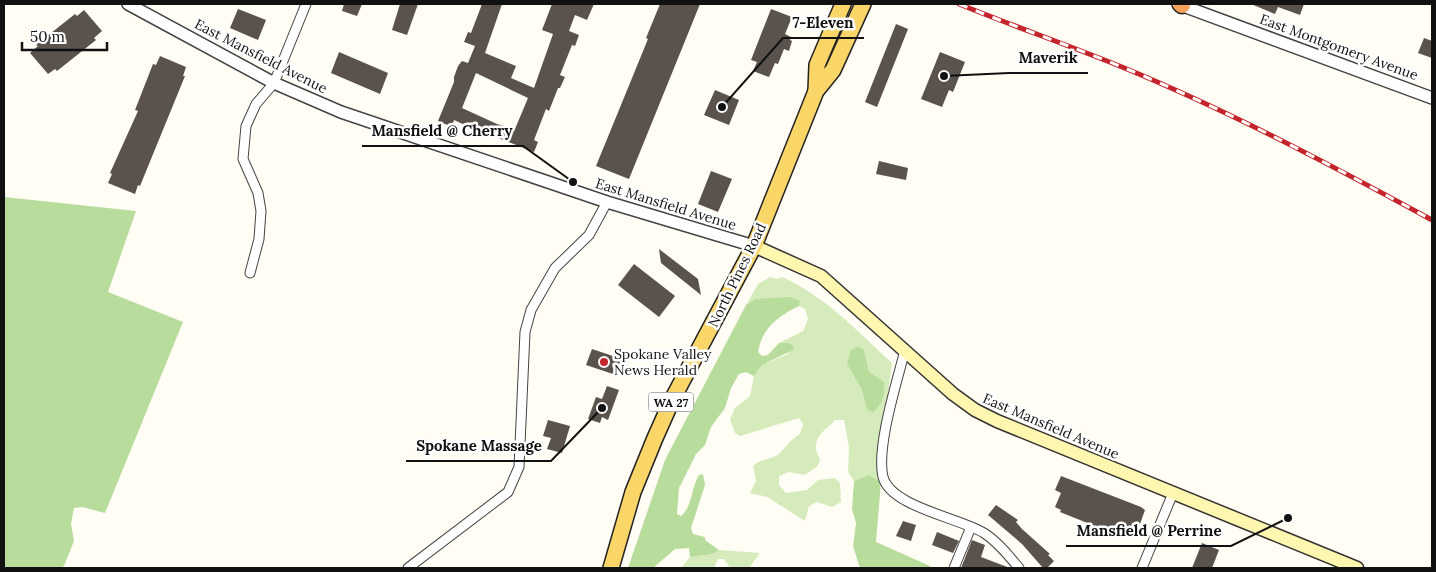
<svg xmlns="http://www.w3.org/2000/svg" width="1436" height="572" font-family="Lora,serif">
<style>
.green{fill:#d5ebbc;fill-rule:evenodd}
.forest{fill:#b8dc9b}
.building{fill:#5a524c;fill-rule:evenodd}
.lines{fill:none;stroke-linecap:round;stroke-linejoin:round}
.minor-casing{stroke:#444;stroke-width:11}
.tertiary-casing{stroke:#444;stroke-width:14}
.secondary-casing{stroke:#333;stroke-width:15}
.primary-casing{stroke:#222;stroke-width:18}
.motorway-casing{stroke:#222;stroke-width:19}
.minor{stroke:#fff;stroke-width:9}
.tertiary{stroke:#fff;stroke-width:11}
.secondary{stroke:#fff6af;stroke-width:12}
.primary{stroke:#fad669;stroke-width:15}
.motorway{stroke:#f6a25b;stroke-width:16}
.rail-casing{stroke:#c4252d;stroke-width:5}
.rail{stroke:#fff;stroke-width:3;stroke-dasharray:9;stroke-linecap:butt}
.poi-dot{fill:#c4252d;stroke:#fff;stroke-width:2}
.labels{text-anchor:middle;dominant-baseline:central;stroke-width:5;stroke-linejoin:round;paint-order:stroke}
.shield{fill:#fff;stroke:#585858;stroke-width:1}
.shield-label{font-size:12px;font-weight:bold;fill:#111}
.street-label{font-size:14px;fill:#111;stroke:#fff}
.poi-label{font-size:14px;fill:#111;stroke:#fff;text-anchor:start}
.leader{fill:none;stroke:#111;stroke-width:2}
.callout-dot{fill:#111;stroke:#fff;stroke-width:2}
.callout-label{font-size:15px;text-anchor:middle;font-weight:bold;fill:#111;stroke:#fff;stroke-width:5;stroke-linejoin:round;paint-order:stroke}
</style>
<rect width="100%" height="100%" fill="#fffdf4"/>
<g class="green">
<path d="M770,277L777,279L782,277C825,296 857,331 892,363L880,455L881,482L869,475L854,481L848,472L849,447L844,420H835C830,426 819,433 817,441C811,459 834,458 804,475L789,472L779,476V485L786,493L807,490L818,480L835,478L840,483L841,502L832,507L817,502L809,506L805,521L767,497L750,493L756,481L753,466C760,459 767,460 776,456C782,453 789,440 800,434L803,424L799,418L740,436L735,433L730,419L735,408L750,396L754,376L762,365L788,354L789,343H779L803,331L808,319L805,309L799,306L800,301L755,299L746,305L758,284ZM864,350L869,372L867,410L862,390L847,364Z"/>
<path d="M719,550L760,553L749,568H730L724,559H718L714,568H681L690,557L713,554Z"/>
</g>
<g class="forest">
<path d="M4,197L136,211L108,292L183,322L105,513L82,507L74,508L71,524L74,541L64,566L60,568H4Z"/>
<path d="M790,297L800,301L799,306C778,316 762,328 758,352L762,356L768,355L779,343H789L794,346L793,350L762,365L754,376L746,372L739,374L731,388L725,408L711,427L705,445L696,454L679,488L677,514L681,516C693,506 691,487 699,475L703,474L705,485L691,528L693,534L705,537V540L719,550L713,554L690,557L689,548L675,549L653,568H628L665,460L746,305L755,299Z"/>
<path d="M858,347L864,350L869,372L884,382C885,395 883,404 873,412L867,410L862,390L847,364L851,350Z"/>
<path d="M869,475L881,482L876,542L930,566L931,568H860L853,546L856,523L852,509L854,481Z"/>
</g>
<g class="building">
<path d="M344,4H362L357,16L342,11Z"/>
<path d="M400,4H418L407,35L392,30Z"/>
<path d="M482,4H502L485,53L516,66L511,78L534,88L553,34L542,30L552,4H594L587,20L575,15L569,31L579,35L575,46L572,45L560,75L565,77L560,88H558L549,111L546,109L534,140L538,142L534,152L493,136V138L454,120L452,127L438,121L454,82V77L458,66L462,61L468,63L475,46L464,42L468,32L471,33ZM476,73L528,98L515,129L497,124L462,108Z"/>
<path d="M660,4H700L629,179L596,166L648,39L646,38Z"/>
<path d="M1251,4H1304L1300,15L1278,7L1275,14Z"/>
<path d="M238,9L266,20L258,40L230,28Z"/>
<path d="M771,9L792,17L785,34L791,37L790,40L792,41L789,51L784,49L778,64L775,63L769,77L753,71L757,62L751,60Z"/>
<path d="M84,10L102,31L94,38L96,40L57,71L55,69L48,74L30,53L38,46L36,45L75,14L77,16Z"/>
<path d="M896,24L908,29L877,107L865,102Z"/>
<path d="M1424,38L1432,41V58L1418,53Z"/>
<path d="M339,52L388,73L380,94L331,73Z"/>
<path d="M940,52L965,62L953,92L949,90L942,107L921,99Z"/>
<path d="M160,56L186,67L183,76H185L140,186L138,185L135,194L108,183L112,174L110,173L138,111L135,110L153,64L156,65Z"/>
<path d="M715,90L739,100L729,125L704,115Z"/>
<path d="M879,161L908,168L906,180L876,174Z"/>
<path d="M711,171L732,179L718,212L698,204Z"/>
<path d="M659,249L698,279L701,295L661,263Z"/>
<path d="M634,264L675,296L659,317L618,285Z"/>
<path d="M592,349L622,359L616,375L586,365Z"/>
<path d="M607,386L619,390L608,420L602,417L600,423L588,419L596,397L602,399Z"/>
<path d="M548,420L570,426L562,453L547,449L551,438L543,436Z"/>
<path d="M1061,476L1141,507L1145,510L1140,524L1134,522L1128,537L1123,534L1122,537L1060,512L1061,510L1055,507L1061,493L1055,490Z"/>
<path d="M996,505L1018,520L1016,522L1022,529L1050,554L1048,555L1054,561L1047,568H1043L1022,544L988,515Z"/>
<path d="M903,521L916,525L911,541L896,536Z"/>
<path d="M937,532L959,541L953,553L932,545Z"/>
<path d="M972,540L985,545L981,557L1010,568H961Z"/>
<path d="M1202,543L1219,550L1212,568H1192Z"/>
</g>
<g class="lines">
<g class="minor-casing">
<g id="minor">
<path d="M250,273L259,239L261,211L258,193L243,159L246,126L256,104L274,83L306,4"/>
<path d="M905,350C897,382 876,447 883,477C891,507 960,518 984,533C998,542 1009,556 1019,568"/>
<path d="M408,568L508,492L519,467L525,332L531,310L555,268L589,235L607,202"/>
<path d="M954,568L971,527"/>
<path d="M1142,568L1173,493"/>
</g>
</g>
<g class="tertiary-casing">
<g id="tertiary">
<path d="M128,4L274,83L341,112L607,202L754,246"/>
<path d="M1178,4L1432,98"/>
</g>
</g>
<g class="secondary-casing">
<path id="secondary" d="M754,246L821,276L953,394L975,410L997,421L1357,568"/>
</g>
<g class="primary-casing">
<g id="primary">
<path d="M816,91L817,65L843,4"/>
<path d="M611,568L633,492L655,438L672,400L754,246L816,91L833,70L863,4"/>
</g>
</g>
<g class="motorway-casing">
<path id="motorway" d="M1181,4L1182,5"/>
</g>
<use href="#minor" class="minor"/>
<use href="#tertiary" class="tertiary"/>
<use href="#secondary" class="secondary"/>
<use href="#primary" class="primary"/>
<use href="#motorway" class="motorway"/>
<g class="rail-casing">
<path id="rail" d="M959,4C1013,26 1068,45 1122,67C1229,111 1331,165 1432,220"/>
</g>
<use href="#rail" class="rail"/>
</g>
<circle class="poi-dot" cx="604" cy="362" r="5"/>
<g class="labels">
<rect class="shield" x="648.5" y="392.5" width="45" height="19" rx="4"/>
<g class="shield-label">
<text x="671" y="402">WA 27</text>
</g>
<g class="street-label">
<text transform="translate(1339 47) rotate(20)">East Montgomery Avenue</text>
<text transform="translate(261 56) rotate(27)">East Mansfield Avenue</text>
<text transform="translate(666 204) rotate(17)">East Mansfield Avenue</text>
<text transform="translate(737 275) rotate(-64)">North Pines Road</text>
<text transform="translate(1051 426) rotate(23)">East Mansfield Avenue</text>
</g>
<g class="poi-label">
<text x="614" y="354">Spokane Valley<tspan x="614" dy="16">News Herald</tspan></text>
</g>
</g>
<path class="leader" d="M722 107L783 38H864M944 76L1009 73H1088M573 182L523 146H362M602 408L551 461H406M1288 518L1231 546H1066"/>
<g class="callout-dot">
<circle cx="722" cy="107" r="5"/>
<circle cx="944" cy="76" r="5"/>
<circle cx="573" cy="182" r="5"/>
<circle cx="602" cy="408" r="5"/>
<circle cx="1288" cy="518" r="5"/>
</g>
<g class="callout-label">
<text x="823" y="28">7-Eleven</text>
<text x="1048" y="63">Maverik</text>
<text x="442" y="136">Mansfield @ Cherry</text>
<text x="479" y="451">Spokane Massage</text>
<text x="1149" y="536">Mansfield @ Perrine</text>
</g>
<rect width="1436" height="572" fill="none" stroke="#111111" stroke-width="10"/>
<path d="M22 42v8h85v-8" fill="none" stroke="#111111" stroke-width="2.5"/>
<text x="30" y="42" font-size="15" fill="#111111" stroke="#ffffff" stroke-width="4" paint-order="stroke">50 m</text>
</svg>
